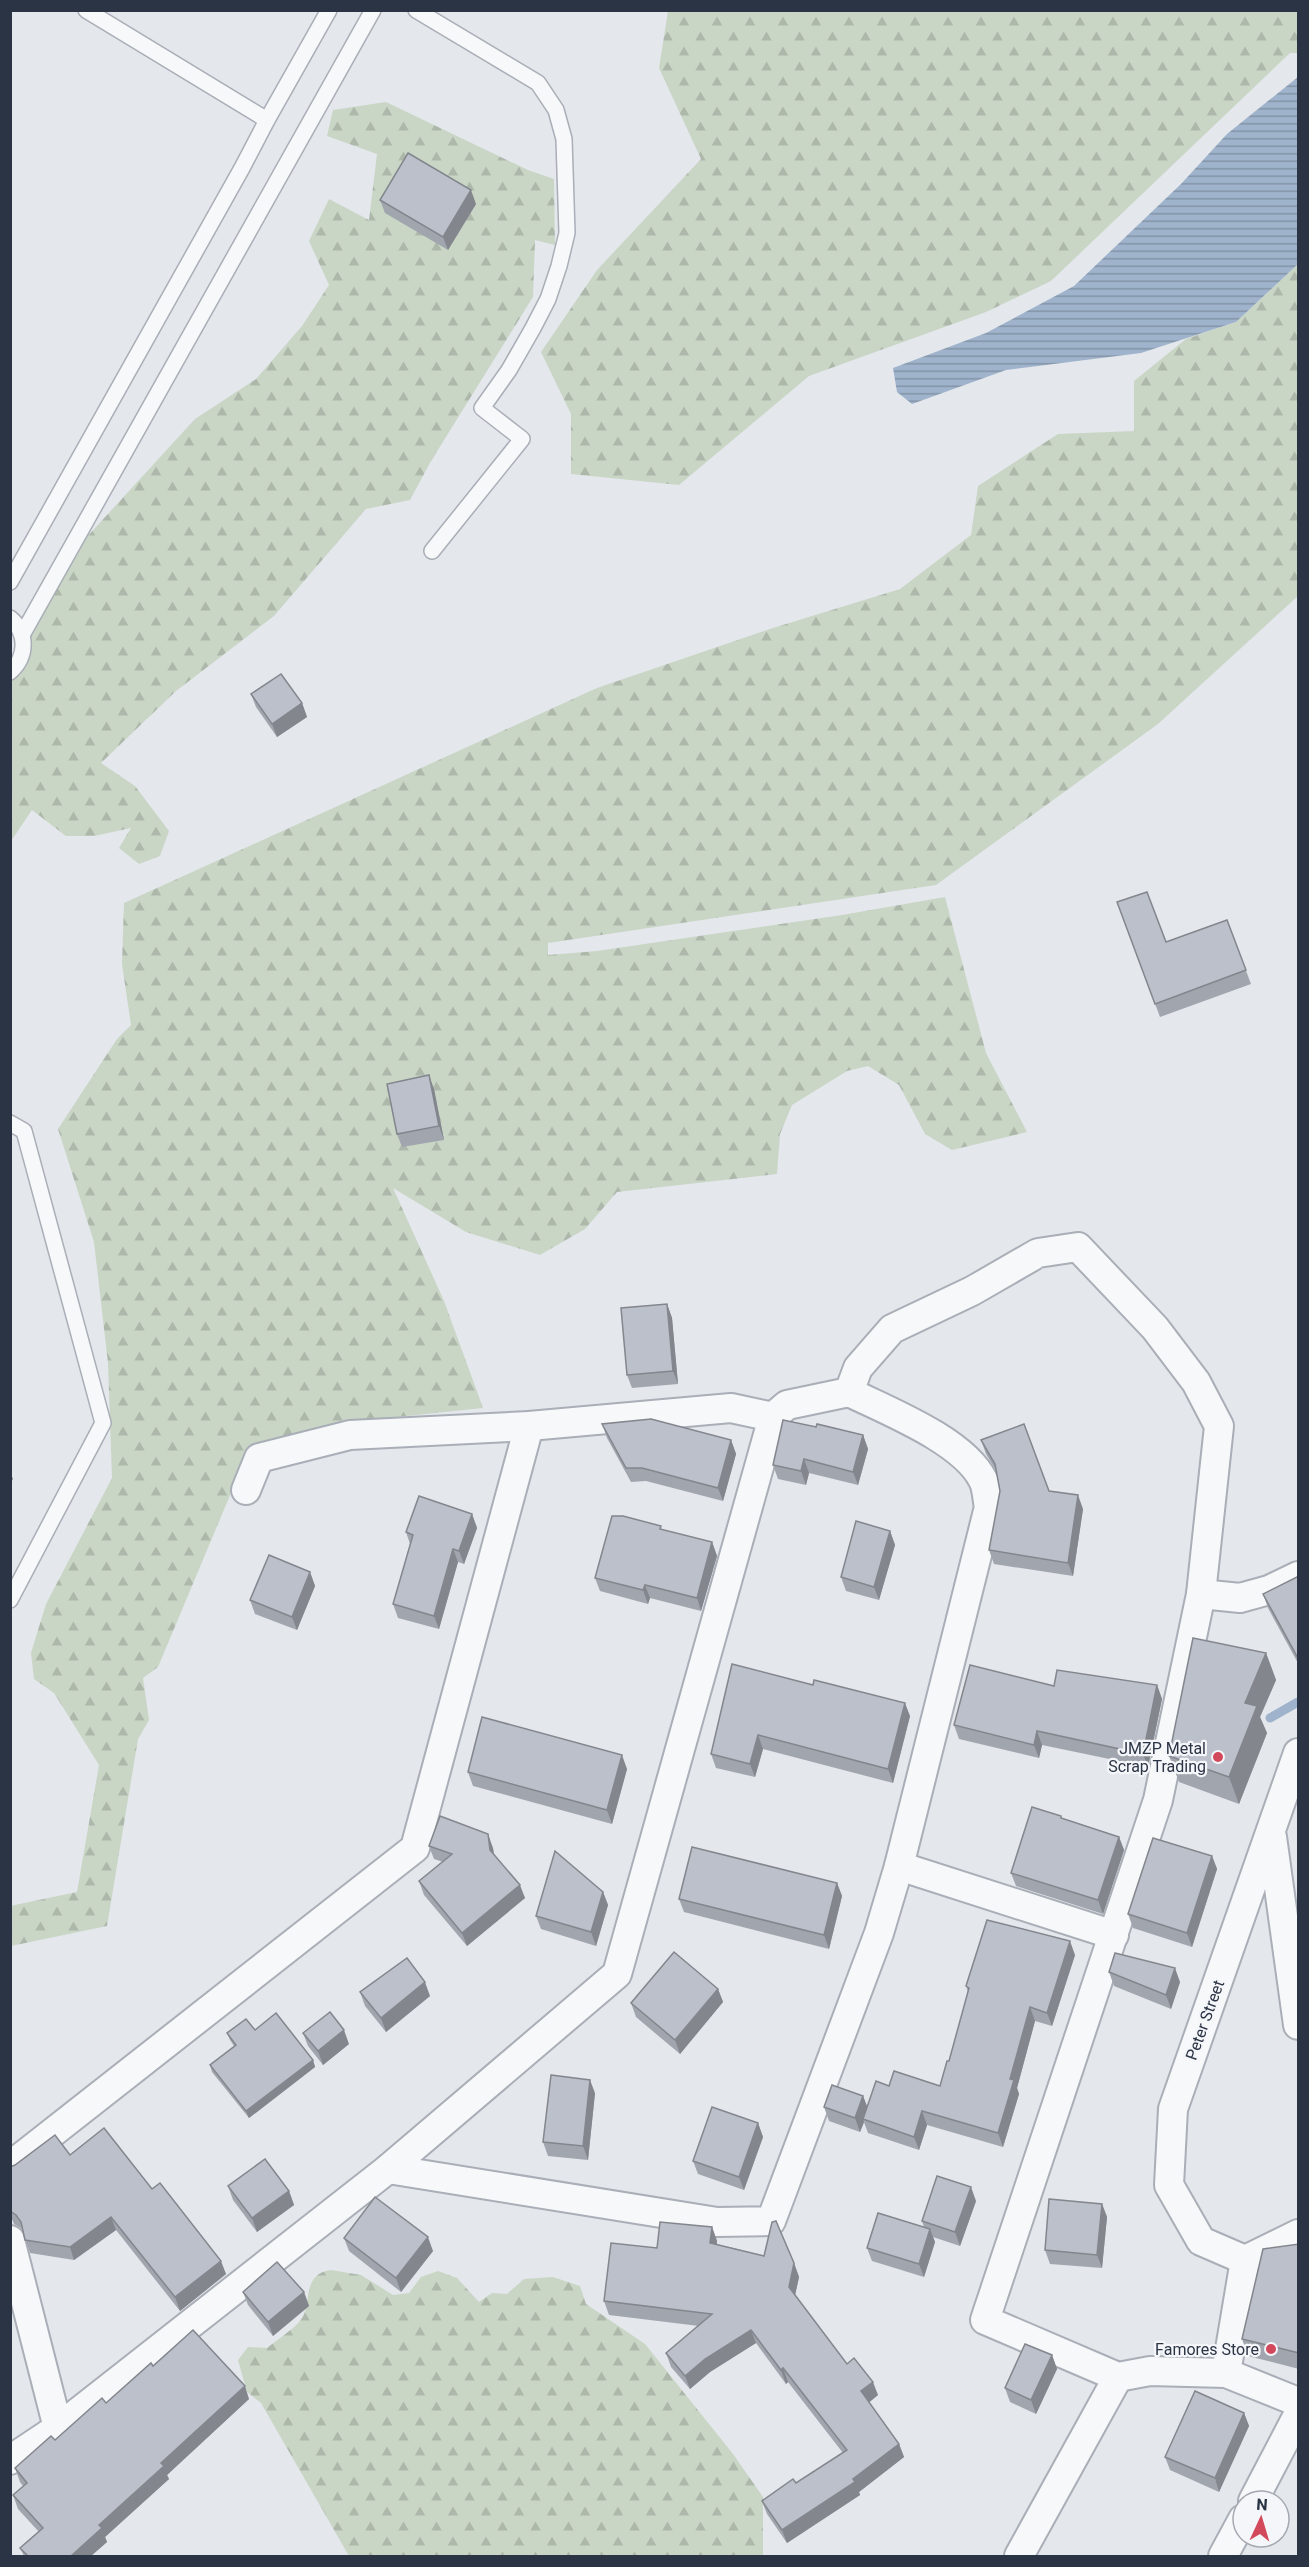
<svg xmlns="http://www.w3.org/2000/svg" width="1309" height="2567" font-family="Roboto,sans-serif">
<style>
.forest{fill:url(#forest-firs)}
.water{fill:url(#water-rules)}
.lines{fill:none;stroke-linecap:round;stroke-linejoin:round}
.stream{stroke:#9fb4cc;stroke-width:9}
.service-casing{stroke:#a9aeb7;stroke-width:18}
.minor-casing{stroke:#a9aeb7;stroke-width:32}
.service{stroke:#f7f8fa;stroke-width:15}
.minor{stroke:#f7f8fa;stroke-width:28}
.wall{fill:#a1a5ae}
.shaded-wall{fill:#83868d}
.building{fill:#bbc0ca;stroke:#83868d;stroke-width:1.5}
.poi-dot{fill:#d1495b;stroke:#f4f6f9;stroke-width:2}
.labels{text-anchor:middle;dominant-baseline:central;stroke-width:4.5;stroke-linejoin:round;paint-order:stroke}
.poi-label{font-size:16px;fill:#2b3445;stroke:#f4f6f9;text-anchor:end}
.street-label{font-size:16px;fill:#2b3445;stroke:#f4f6f9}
</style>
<defs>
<pattern id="forest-firs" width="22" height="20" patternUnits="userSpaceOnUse" patternTransform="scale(1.5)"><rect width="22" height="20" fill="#c9d6c5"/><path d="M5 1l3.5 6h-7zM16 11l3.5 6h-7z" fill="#adb8ab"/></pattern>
<pattern id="water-rules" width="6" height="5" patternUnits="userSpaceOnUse" patternTransform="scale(1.5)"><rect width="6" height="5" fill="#9fb4cc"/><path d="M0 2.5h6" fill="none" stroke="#8293a7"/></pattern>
</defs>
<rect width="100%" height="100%" fill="#e4e7ec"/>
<g class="forest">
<path d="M668,11H1298V53H1290L1051,281L986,312L809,376L679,485L571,474V414L541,352L597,270L701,159L659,68Z"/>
<path d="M386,102L528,170L554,179L555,245L535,240L533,297L431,461L410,500L366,509L274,616L176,691L101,763L135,786L169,831L160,856L139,864L119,848L131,828L94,836H66L32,810L11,841V673L63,563L195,419L256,379L302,326L329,285L309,241L329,199L369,220L377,154L327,136L333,110Z"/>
<path d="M1298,264V596L1158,724L936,885L548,943V955L597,951L842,915L945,897L986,1053L1027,1132L952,1150L925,1134L899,1085L868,1066L847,1071L792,1105L780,1134L777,1174L617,1192L585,1229L540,1255L466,1232L393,1188L444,1301L483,1408L349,1422L249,1450L158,1667L143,1678L149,1720L138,1739L107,1926L11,1946L10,1906L77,1892L99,1765L54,1693L34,1679L31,1653L46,1604L112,1478L108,1363L94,1242L58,1129L117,1039L131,1025L122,964L124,903L597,688L773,628L900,589L971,535L978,486L1058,434L1134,431V381L1186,339L1236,322Z"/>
<path d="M331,2270L361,2275L393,2295L409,2293L421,2277L438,2271L457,2278L479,2302L492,2293L507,2294L524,2279L553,2277L580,2286L586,2304L645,2344L733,2454L763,2497V2556H349L261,2403L247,2392L238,2360L248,2347L267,2348C278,2339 291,2331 300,2321C313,2307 300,2274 331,2270Z"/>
</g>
<path class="water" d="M1298,77V264L1236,322L1141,353L1006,370L912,404L897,392L893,368L986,333L1074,286L1181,184L1227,134Z"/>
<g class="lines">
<path class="stream" d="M1270,1718L1298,1702"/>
<g class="service-casing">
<g id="service">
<path d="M86,10L267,120L329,10"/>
<path d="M416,10L538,83L556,110L564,139L567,233L559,266L548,299L533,328L509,370L482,408L522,439L432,551"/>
<path d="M10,582L242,168L267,120"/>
<path d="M10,618C28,633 27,657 10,672"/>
<path d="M22,635L373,10"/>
<path d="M10,1123L24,1131L103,1423L10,1600"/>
</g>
</g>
<g class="minor-casing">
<g id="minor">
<path d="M246,1490L259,1458L350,1435L529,1426L731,1408L773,1417"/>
<path d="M1201,1594L1240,1598L1269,1590L1298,1576"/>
<path d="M1272,1837L1298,2025"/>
<path d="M899,1866L1114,1935"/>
<path d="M10,2166L415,1848L529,1426"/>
<path d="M388,2169L717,2222L771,2221L879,1933L899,1866L989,1507C987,1499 987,1487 983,1480C964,1441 888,1411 849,1392"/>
<path d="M10,2240L58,2428"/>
<path d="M1245,2260L1201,2241L1169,2185L1173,2109L1298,1753"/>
<path d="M1245,2260L1298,2234"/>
<path d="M1226,2373L1245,2260"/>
<path d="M10,2460L58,2428L388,2169L617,1974L773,1417L787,1405L849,1392L858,1368L892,1329L972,1291L1038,1253L1078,1247L1155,1328L1196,1382L1219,1426L1201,1594L1158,1800L985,2320L1118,2377L1150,2371L1226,2373L1298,2402"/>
<path d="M1253,2501L1298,2415"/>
<path d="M1019,2556L1118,2377"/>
<path d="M1223,2556L1243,2519"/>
</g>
</g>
<use href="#service" class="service"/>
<use href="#minor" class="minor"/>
</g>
<g class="wall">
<path d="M380,200L476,204L448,250L385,213Z"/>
<path d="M251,694L302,703L307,717L277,737L256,707Z"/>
<path d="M1117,902L1166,942L1227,920L1251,984L1160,1017Z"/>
<path d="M434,1089L444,1140L402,1147L397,1134Z"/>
<path d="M667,1304L672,1318L678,1384L632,1388L627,1375Z"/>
<path d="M602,1424L731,1440L736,1454L723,1501L646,1481L631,1482L607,1438Z"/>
<path d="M816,1427L863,1435L868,1449L858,1485L809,1473L806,1485L778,1479L773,1465Z"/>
<path d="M981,1440L1049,1491L1083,1509L1073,1576L994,1564L989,1550L1000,1491L997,1472L986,1454Z"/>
<path d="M472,1514L477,1528L464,1564L458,1562L439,1629L398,1618L393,1604L410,1544L406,1532Z"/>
<path d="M890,1531L895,1545L879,1600L846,1591L841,1577Z"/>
<path d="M712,1542L717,1556L701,1611L650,1598L648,1604L600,1591L595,1578Z"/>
<path d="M310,1572L315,1586L297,1630L255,1614L250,1600Z"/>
<path d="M1299,1576V1665L1268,1608L1263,1594Z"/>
<path d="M1266,1653L1276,1680L1260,1717L1267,1733L1239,1804L1179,1782L1169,1756Z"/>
<path d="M732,1664L910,1716L893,1783L763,1749L755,1777L716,1768L711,1754Z"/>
<path d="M1157,1685L1162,1699L1148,1767L1042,1745L1039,1758L959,1739L954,1725L1054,1686Z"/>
<path d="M627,1769L612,1824L473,1786L468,1772Z"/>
<path d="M1062,1818L1119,1837L1124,1850L1103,1914L1016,1886L1011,1873Z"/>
<path d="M429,1846L493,1848L494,1854L525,1898L467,1946L424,1895L419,1881L443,1862L434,1859Z"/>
<path d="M1212,1856L1217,1869L1192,1947L1133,1928L1128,1914Z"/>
<path d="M837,1883L842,1896L829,1949L684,1912L679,1899Z"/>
<path d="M603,1892L608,1905L596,1946L541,1929L536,1916Z"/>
<path d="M1075,1955L1052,2026L1035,2021L1017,2088L1019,2094L1003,2147L927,2125L919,2150L868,2133L864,2122L860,2132L829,2121L824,2107L863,2096L867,2106L889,2086H940L949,2061L968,1992L966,1986Z"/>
<path d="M1109,1972L1180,1982L1171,2009L1114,1986Z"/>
<path d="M718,1989L723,2002L680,2054L636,2017L631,2003Z"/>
<path d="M360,1992L430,1996L386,2032L365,2006Z"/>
<path d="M255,2030L313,2060L315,2067L249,2118L212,2072L210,2065L234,2046L230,2040L227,2033Z"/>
<path d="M303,2033L349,2044L323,2065L308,2046Z"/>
<path d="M595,2093L588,2160L548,2156L543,2142Z"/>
<path d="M758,2123L763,2137L744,2190L698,2174L693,2161Z"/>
<path d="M70,2155L152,2189L226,2274L180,2311L116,2230L74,2260L30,2253L23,2231L21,2228L14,2224L10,2214V2167Z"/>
<path d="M228,2186L289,2191L294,2205L257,2232L233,2200Z"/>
<path d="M976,2201L960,2246L933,2237L935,2242L924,2277L872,2261L867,2248L924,2227L922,2221Z"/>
<path d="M1102,2204L1107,2217L1102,2268L1050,2264L1045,2250Z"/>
<path d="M712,2227L717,2241V2244L794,2263L799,2277L795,2295L847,2364L878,2395L869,2402L899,2444L904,2457L859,2492L860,2495L787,2543L767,2514L762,2501L796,2483L843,2453L788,2382L786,2384L756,2343L710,2372L690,2389L671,2367L666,2353L699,2326L609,2315L604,2301L657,2248Z"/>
<path d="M344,2238L433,2251L401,2292L349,2251Z"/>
<path d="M1299,2244V2369L1248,2356L1242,2339Z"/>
<path d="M243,2292H304L309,2306L273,2336L248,2305Z"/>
<path d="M1052,2355L1057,2369L1036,2414L1010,2402L1005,2388Z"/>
<path d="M153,2366L249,2399L167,2475L169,2479L105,2537L107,2542L91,2556H24L20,2548L39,2532L18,2509L13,2495L23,2486L20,2482L15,2468L106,2403Z"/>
<path d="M1244,2413L1249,2426L1219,2492L1170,2470L1165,2457Z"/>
</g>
<g class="shaded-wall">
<path d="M471,190L476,204L448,250L443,237Z"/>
<path d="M302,703L307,717L277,737L272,724Z"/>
<path d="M429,1075L434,1089L444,1140L439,1126Z"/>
<path d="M667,1304L672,1318L678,1384L673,1371Z"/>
<path d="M863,1435L868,1449L858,1485L853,1472Z"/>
<path d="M731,1440L736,1454L723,1501L718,1488Z"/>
<path d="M804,1459L809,1473L806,1485L801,1471Z"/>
<path d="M10,1472L13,1479L10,1484Z"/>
<path d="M1078,1495L1083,1509L1073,1576L1068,1563Z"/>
<path d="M472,1514L477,1528L464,1564L459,1551Z"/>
<path d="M890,1531L895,1545L879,1600L874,1587Z"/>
<path d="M712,1542L717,1556L701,1611L697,1598Z"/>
<path d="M453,1549L458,1562L439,1629L434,1616Z"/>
<path d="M310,1572L315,1586L297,1630L292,1617Z"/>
<path d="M645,1585L650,1598L648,1604L643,1590Z"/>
<path d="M1266,1653L1276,1680L1260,1717L1267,1733L1239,1804L1229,1777L1245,1703Z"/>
<path d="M1157,1685L1162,1699L1148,1767L1143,1754Z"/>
<path d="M905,1703L910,1716L893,1783L888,1769Z"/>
<path d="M1037,1731L1042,1745L1039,1758L1034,1745Z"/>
<path d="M758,1735L763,1749L755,1777L750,1764Z"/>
<path d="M622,1755L627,1769L612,1824L607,1810Z"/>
<path d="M488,1834L493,1848L495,1863L490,1850Z"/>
<path d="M1119,1837L1124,1850L1103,1914L1098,1900Z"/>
<path d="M1212,1856L1217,1869L1192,1947L1187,1933Z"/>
<path d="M837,1883L842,1896L829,1949L824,1935Z"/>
<path d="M520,1885L525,1898L467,1946L462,1933Z"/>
<path d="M603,1892L608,1905L596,1946L591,1932Z"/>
<path d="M1070,1941L1075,1955L1052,2026L1047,2013Z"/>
<path d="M1175,1968L1180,1982L1171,2009L1166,1995Z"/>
<path d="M425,1982L430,1996L386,2032L381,2018Z"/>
<path d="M718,1989L723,2002L680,2054L675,2040Z"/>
<path d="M1030,2007L1035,2021L1017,2088L1019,2094L1003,2147L998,2133L1010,2079Z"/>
<path d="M344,2030L349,2044L323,2065L318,2051Z"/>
<path d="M313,2060L315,2067L249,2118L246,2111Z"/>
<path d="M590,2080L595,2093L588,2160L583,2146Z"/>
<path d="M863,2096L868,2109L863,2119L864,2122L860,2132L855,2118Z"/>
<path d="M922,2111L927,2125L919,2150L914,2137Z"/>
<path d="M758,2123L763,2137L744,2190L739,2177Z"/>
<path d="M971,2187L976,2201L960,2246L955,2232Z"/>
<path d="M289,2191L294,2205L257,2232L252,2218Z"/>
<path d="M1102,2204L1107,2217L1102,2268L1097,2255Z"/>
<path d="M111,2217L116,2230L74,2260L70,2247Z"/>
<path d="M712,2227L717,2241L715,2256L710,2243Z"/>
<path d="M930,2229L935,2242L924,2277L919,2264Z"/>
<path d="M428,2237L433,2251L401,2292L396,2278Z"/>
<path d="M221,2261L226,2274L180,2311L175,2297Z"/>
<path d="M794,2263L799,2277L794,2300L789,2287Z"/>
<path d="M304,2292L309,2306L273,2336L268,2322Z"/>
<path d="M751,2330L756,2343L710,2372L690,2389L685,2376L705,2359Z"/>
<path d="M1052,2355L1057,2369L1036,2414L1031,2400Z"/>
<path d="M783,2368L788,2382L786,2384L781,2370Z"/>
<path d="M873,2382L878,2395L866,2405L861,2391Z"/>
<path d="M245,2386L249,2399L167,2475L169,2479L105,2537L107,2542L91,2556H71L99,2525L161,2463Z"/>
<path d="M1244,2413L1249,2426L1219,2492L1215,2478Z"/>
<path d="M899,2444L904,2457L859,2492L860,2495L787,2543L782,2530L853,2479Z"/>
</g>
<g class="building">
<path d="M408,153L471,190L443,237L380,200Z"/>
<path d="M281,674L302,703L272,724L251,694Z"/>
<path d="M1147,892L1166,942L1227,920L1246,970L1155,1004L1117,902Z"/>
<path d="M429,1075L439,1126L397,1134L387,1084Z"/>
<path d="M667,1304L673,1371L627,1375L621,1308Z"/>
<path d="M651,1419L731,1440L718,1488L642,1468H626L602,1424Z"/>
<path d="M783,1420L816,1427L817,1424L863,1435L853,1472L804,1459L801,1471L773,1465Z"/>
<path d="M1024,1424L1049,1491L1078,1495L1068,1563L989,1550L1000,1491L995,1464L981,1440Z"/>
<path d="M419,1496L472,1514L459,1551L453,1549L434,1616L393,1604L413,1535L406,1532Z"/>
<path d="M612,1516H623L661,1526L660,1529L712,1542L697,1598L645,1585L643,1590L595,1578Z"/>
<path d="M856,1521L890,1531L874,1587L841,1577Z"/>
<path d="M269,1555L310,1572L292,1617L250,1600Z"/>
<path d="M1299,1576V1660L1263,1594Z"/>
<path d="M1193,1638L1266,1653L1245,1703L1257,1706L1229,1777L1169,1756Z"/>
<path d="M732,1664L813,1685L814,1680L905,1703L888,1769L758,1735L750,1764L711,1754Z"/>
<path d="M970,1665L1054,1686L1057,1670L1157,1685L1143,1754L1037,1731L1034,1745L954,1725Z"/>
<path d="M482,1717L622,1755L607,1810L468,1772Z"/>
<path d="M1032,1807L1061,1816V1818L1119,1837L1098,1900L1011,1873Z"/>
<path d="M440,1816L488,1834L490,1850L520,1885L462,1933L419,1881L452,1854L429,1846Z"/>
<path d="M1153,1838L1212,1856L1187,1933L1128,1914Z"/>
<path d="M692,1847L837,1883L824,1935L679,1899Z"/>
<path d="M555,1851L603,1892L591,1932L536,1916Z"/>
<path d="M987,1920L1070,1941L1047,2013L1030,2007L1010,2079L1014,2080L998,2133L922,2111L914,2137L863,2119L876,2081L889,2086L894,2071L940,2086L947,2061H949L969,1988L966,1986Z"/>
<path d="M674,1952L718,1989L675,2040L631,2003Z"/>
<path d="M1115,1953L1175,1968L1166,1995L1109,1972Z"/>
<path d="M407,1958L425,1982L381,2018L360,1992Z"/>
<path d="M330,2012L344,2030L318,2051L303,2033Z"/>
<path d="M276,2013L313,2060L246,2111L210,2065L236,2045L227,2033L246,2019L255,2030Z"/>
<path d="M551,2075L590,2080L583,2146L543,2142Z"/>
<path d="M832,2085L863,2096L855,2118L824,2107Z"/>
<path d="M712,2107L758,2123L739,2177L693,2161Z"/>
<path d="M104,2128L152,2189L160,2183L221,2261L175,2297L111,2217L70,2247L25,2240L21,2222L16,2215L10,2211V2167L15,2165L55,2135L70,2155Z"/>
<path d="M265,2159L289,2191L252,2218L228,2186Z"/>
<path d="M937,2176L971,2187L955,2232L922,2221Z"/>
<path d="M375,2197L428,2237L396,2278L344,2238Z"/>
<path d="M1049,2199L1102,2204L1097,2255L1045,2250Z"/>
<path d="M878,2213L930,2229L919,2264L867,2248Z"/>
<path d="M776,2221L794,2263L789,2287L847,2364L854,2358L873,2382L861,2391L899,2444L853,2479L855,2482L782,2530L762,2501L793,2479L796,2483L847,2450L783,2368L781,2370L751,2330L705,2359L685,2376L666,2353L712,2314L604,2301L611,2243L657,2248L660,2222L712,2227L710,2243L764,2256L772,2222Z"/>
<path d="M1299,2244V2353L1242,2339L1263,2249Z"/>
<path d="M277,2262L304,2292L268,2322L243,2292Z"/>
<path d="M193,2330L245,2386L161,2463L164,2466L99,2525L102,2528L71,2556H28L20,2548L43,2528L13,2495L27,2483L15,2468L51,2436L55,2440L102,2398L106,2403L151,2363L153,2366Z"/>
<path d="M1025,2344L1052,2355L1031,2400L1005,2388Z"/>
<path d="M1195,2391L1244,2413L1215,2478L1165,2457Z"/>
</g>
<g class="poi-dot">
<circle cx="1218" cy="1757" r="6"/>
<circle cx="1271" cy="2349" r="6"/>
</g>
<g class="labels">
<g class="poi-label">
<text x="1206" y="1748">JMZP Metal<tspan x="1206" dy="18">Scrap Trading</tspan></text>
<text x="1259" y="2349">Famores Store</text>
</g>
<g class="street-label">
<text transform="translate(1205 2020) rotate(-70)">Peter Street</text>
</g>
</g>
<rect width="1309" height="2567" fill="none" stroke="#2b3445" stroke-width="24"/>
<g transform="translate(1261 2519) rotate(4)"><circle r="28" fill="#f4f6f9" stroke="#a4a8b1" stroke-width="1.5"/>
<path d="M0-4.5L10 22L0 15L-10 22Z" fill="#d1495b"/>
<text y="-9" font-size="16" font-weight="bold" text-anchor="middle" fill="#2b3445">N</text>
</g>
</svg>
